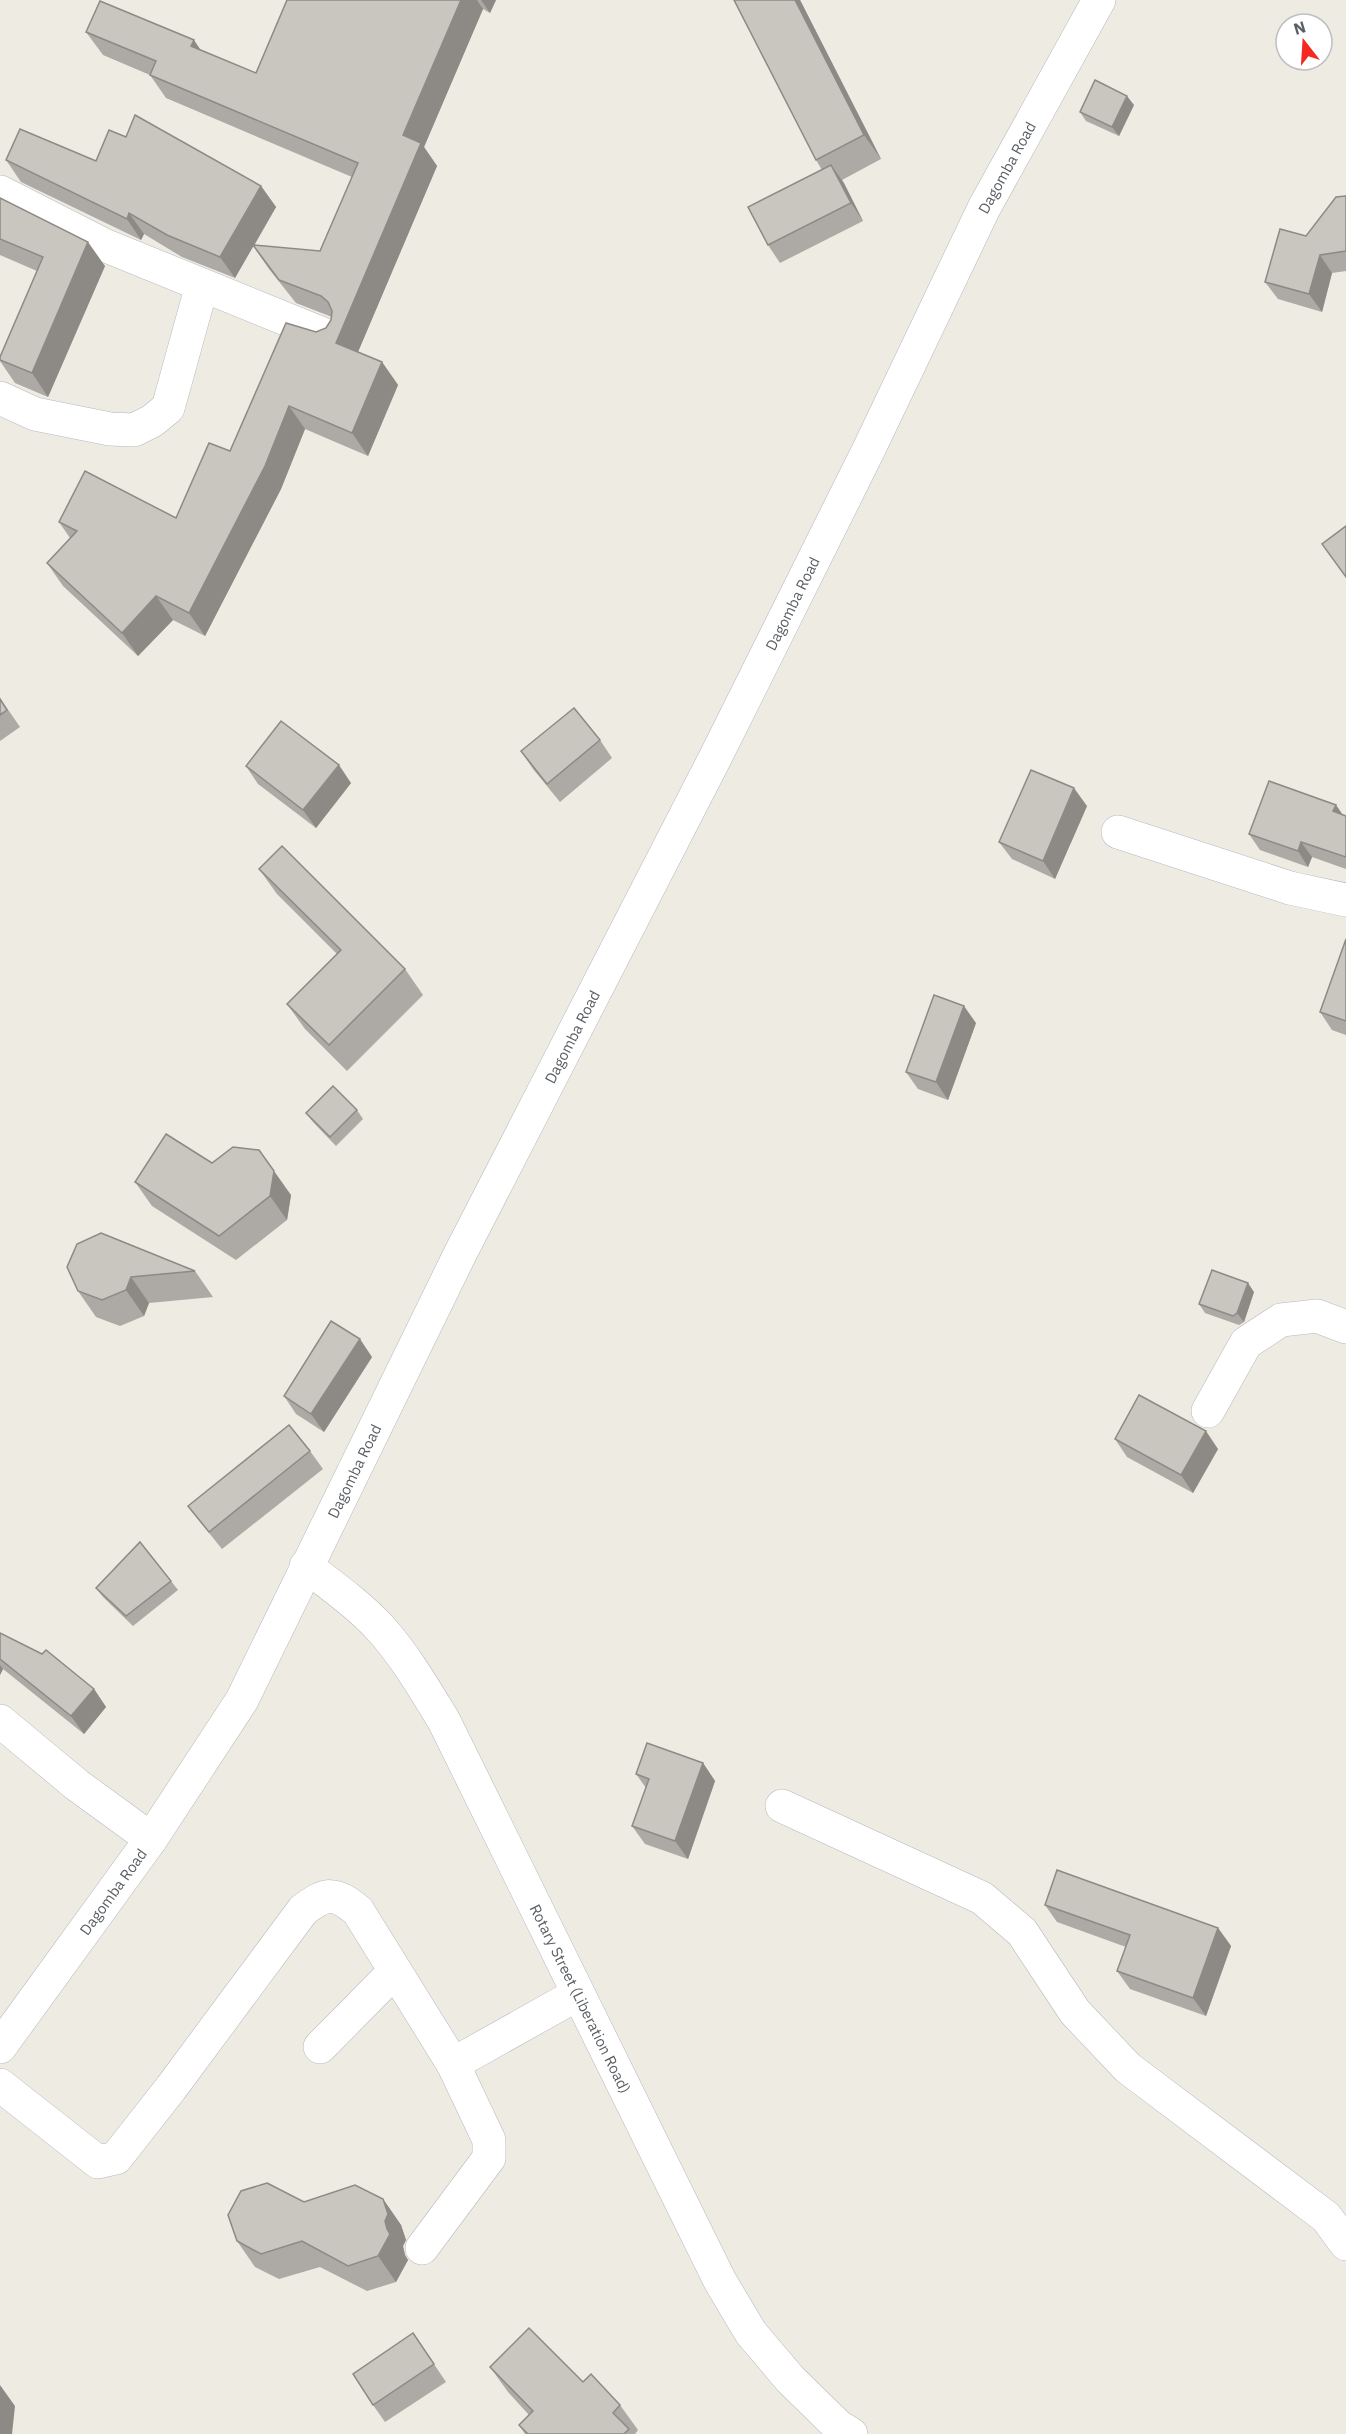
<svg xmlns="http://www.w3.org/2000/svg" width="1346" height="2434" font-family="'IBM Plex Sans',sans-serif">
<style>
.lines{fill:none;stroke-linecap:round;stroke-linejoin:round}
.minor-casing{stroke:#b5b9bd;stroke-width:34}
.minor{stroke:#fff;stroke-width:33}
.wall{fill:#ada9a4}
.shaded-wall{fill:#8d8a86}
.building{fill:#c9c5bf;stroke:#8d8a86;stroke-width:1.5}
.labels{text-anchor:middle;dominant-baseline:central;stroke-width:5;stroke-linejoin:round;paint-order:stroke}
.street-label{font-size:15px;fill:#5a5f64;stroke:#fff}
</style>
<rect width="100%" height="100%" fill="#eeebe2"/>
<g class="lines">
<g class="minor-casing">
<g id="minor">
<path d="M0,192L104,245L330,337"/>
<path d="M0,398L35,414L110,429L134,430L152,421L168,408L202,285"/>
<path d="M1118,832L1290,888L1346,900"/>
<path d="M1208,1411L1246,1343L1281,1320L1317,1316L1346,1327"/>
<path id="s1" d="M306,1566C332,1586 359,1605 381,1629C406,1657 425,1690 444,1721L720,2281L751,2333L790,2379L838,2426L851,2434"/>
<path d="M0,1721L77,1785L151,1839"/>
<path d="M782,1806L982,1898L1022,1932L1075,2012L1128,2068L1326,2217L1346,2244"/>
<path id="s2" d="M0,2047L151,1839L242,1700L460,1254L715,758L868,451L984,208L1099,0"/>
<path d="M320,2047L395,1971"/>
<path d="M0,2085L98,2162L116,2158L171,2088L303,1910C327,1892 335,1892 358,1911L453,2064L578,1994"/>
<path d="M422,2248L489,2158V2140L453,2064"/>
</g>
</g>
<use href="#minor" class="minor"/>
</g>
<g class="wall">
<path d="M287,0H496L490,13L483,9L424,147L437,166L358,352L382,362L398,385L368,456L305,429L281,489L205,636L173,620L138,656L63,586L47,563L70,538L59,522L176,518L230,451L316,332L326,328L331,320L332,317L296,303L269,269L253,246L235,278L182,257L144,234L141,240L21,182L6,160L96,161L126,137L261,186L276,207L254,246L320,251L352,177L166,98L150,75L103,55L86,32L200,50L256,73Z"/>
<path d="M734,0H800L881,159L842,180L863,221L780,263L768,245L822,170L816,160Z"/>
<path d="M1134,105L1119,136L1086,121L1080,112Z"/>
<path d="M1346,196V271L1332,273L1322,312L1278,299L1265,282L1306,236Z"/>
<path d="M0,198L105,266L48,397L15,383L0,361V357L37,271L0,255Z"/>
<path d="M0,698L20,727L0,741Z"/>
<path d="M600,740L612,758L560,802L533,769L521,751Z"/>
<path d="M246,766L351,783L316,828L258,784Z"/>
<path d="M1336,805L1343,815L1346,816V869L1312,857L1308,867L1260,850L1249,834Z"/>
<path d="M1087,806L1055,879L1012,859L999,842Z"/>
<path d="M259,869L405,969L423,995L347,1071L305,1029L287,1004L337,954L277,894Z"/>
<path d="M1346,939V1035L1332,1030L1320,1012Z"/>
<path d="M976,1023L948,1100L918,1089L906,1072Z"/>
<path d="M357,1110L363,1119L336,1146L313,1122L306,1113Z"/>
<path d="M212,1163L291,1195L287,1220L236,1260L152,1206L135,1182Z"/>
<path d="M67,1267L195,1271L213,1297L149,1303L144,1316L120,1326L96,1317L78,1291Z"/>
<path d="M1254,1292L1244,1322L1239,1325L1205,1313L1199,1304Z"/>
<path d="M372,1357L324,1432L296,1414L284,1396Z"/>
<path d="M1115,1439L1218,1449L1193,1493L1127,1457Z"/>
<path d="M310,1451L323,1469L222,1549L201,1523L188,1506Z"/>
<path d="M171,1581L178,1590L133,1626L103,1597L96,1588Z"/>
<path d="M0,1633L42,1654L94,1689L106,1707L84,1734L3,1669L0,1675Z"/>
<path d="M703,1763L715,1781L688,1859L645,1844L632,1826L646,1788L636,1774Z"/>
<path d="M1045,1905L1218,1928L1231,1946L1206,2016L1130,1989L1117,1971L1126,1947L1057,1922Z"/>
<path d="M383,2199L401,2225L406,2240L403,2246L405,2255L408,2260L396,2282L367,2291L320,2267L279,2279L255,2267L237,2241L304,2202Z"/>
<path d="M413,2333L446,2382L385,2422L373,2405Z"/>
<path d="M490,2367L583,2382L620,2405L638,2430L635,2434H525L519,2425L529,2415L508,2392Z"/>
</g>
<g class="shaded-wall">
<path d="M461,0H477L483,9L424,147L437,166L352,366L336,343L403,135Z"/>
<path d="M481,0H496L490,13Z"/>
<path d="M795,0H800L881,159L864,135Z"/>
<path d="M194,40L210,64L191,46Z"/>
<path d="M1127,96L1134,105L1119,136L1112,127Z"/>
<path d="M831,165L844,183L863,221L851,203Z"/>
<path d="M261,186L276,207L235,278L220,257Z"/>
<path d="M129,213L144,234L141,240L127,219Z"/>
<path d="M88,242L105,266L48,397L32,373Z"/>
<path d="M1320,255L1332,273L1322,312L1309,294Z"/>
<path d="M382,362L398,385L368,456L352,433Z"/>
<path d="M289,406L305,429L281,489L205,636L189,613Z"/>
<path d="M156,596L173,620L138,656L122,633Z"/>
<path d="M339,765L351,783L316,828L303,810Z"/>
<path d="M1074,788L1087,806L1055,879L1043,861Z"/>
<path d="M1336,805L1346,820L1333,811Z"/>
<path d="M1301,842L1312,857L1308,867L1298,851Z"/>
<path d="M964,1006L976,1023L948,1100L936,1082Z"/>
<path d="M274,1171L291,1195L287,1220L270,1196Z"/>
<path d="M131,1277L149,1303L144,1316L126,1290Z"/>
<path d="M1248,1283L1254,1292L1244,1322L1237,1313Z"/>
<path d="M360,1339L372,1357L324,1432L311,1414Z"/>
<path d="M1206,1431L1218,1449L1193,1493L1181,1475Z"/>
<path d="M0,1665L3,1669L0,1675Z"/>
<path d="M94,1689L106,1707L84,1734L71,1716Z"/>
<path d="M703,1763L715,1781L688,1859L675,1841Z"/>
<path d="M1218,1928L1231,1946L1206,2016L1193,1998Z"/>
<path d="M383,2199L401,2225L406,2240L403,2246L405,2255L408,2260L396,2282L378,2256L387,2229Z"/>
<path d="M0,2385L15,2406L12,2434H0Z"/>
</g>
<g class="building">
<path d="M287,0H461L403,135L421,143L336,343L382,362L352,433L289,406L265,466L189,613L156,596L122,633L47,563L77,531L59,522L85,471L176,518L209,443L230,451L286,323L316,332L326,328L331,320L332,311L328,302L321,296L279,280L253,245L320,251L358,163L150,75L156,61L86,32L100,1L194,40L191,46L256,73Z"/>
<path d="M734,0H795L864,135L816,160Z"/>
<path d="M1095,80L1127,96L1112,127L1080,112Z"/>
<path d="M135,115L261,186L220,257L167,235L129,213L127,219L6,160L20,129L96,161L109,130L126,137Z"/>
<path d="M831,165L851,203L768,245L748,207Z"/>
<path d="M1346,196V251L1320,255L1309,294L1265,282L1280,229L1306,236L1336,197Z"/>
<path d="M0,198L88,242L32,373L0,360V357L43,257L0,239Z"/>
<path d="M1346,526V577L1322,544Z"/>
<path d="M0,699L7,710L0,715Z"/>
<path d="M574,708L600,740L547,784L521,751Z"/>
<path d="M281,721L339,765L303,810L246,766Z"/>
<path d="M1031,770L1074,788L1043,861L999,842Z"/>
<path d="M1269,781L1336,805L1333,811L1346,816V857L1301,842L1298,851L1249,834Z"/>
<path d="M282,846L405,969L329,1045L287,1004L341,950L259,869Z"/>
<path d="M1346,939V1021L1320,1012Z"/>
<path d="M934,995L964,1006L936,1082L906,1072Z"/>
<path d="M333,1086L357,1110L330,1137L306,1113Z"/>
<path d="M166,1134L212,1163L233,1147L259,1150L274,1171L270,1196L219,1236L135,1182Z"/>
<path d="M101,1233L195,1271L131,1277L126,1290L102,1300L78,1291L67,1267L77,1244Z"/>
<path d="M1212,1270L1248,1283L1237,1313L1233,1316L1199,1304Z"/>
<path d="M331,1321L360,1339L311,1414L284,1396Z"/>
<path d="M1139,1395L1206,1431L1181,1475L1115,1439Z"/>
<path d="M289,1425L310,1451L209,1532L188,1506Z"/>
<path d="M140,1542L171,1581L126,1616L96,1588Z"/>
<path d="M0,1633L42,1654L46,1650L94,1689L71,1716L0,1659Z"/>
<path d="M647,1743L703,1763L675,1841L632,1826L649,1779L636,1774Z"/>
<path d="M1057,1870L1218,1928L1193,1998L1117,1971L1130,1935L1045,1905Z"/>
<path d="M267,2183L304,2202L355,2185L383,2199L388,2214L385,2221L387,2229L390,2234L378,2256L348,2266L302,2241L261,2254L237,2241L228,2215L241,2191Z"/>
<path d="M529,2328L583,2382L591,2374L620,2405L613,2413L629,2429L624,2434H528L519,2425L533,2411L490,2367Z"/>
<path d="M413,2333L434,2364L373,2405L353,2374Z"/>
</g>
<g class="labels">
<g class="street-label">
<text stroke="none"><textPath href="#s2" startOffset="2136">Dagomba Road</textPath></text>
<text stroke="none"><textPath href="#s2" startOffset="1650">Dagomba Road</textPath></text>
<text stroke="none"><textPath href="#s2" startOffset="1164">Dagomba Road</textPath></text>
<text stroke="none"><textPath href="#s2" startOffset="678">Dagomba Road</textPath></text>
<text stroke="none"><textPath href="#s2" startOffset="192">Dagomba Road</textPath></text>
<text stroke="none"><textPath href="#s1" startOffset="519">Rotary Street (Liberation Road)</textPath></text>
</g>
</g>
<g transform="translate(1304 42) rotate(343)"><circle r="28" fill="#ffffff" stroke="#bdbfc1" stroke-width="1.5"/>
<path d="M0-4.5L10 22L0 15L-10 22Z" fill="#f42922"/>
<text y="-9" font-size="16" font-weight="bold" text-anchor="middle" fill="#5a5f64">N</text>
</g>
</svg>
